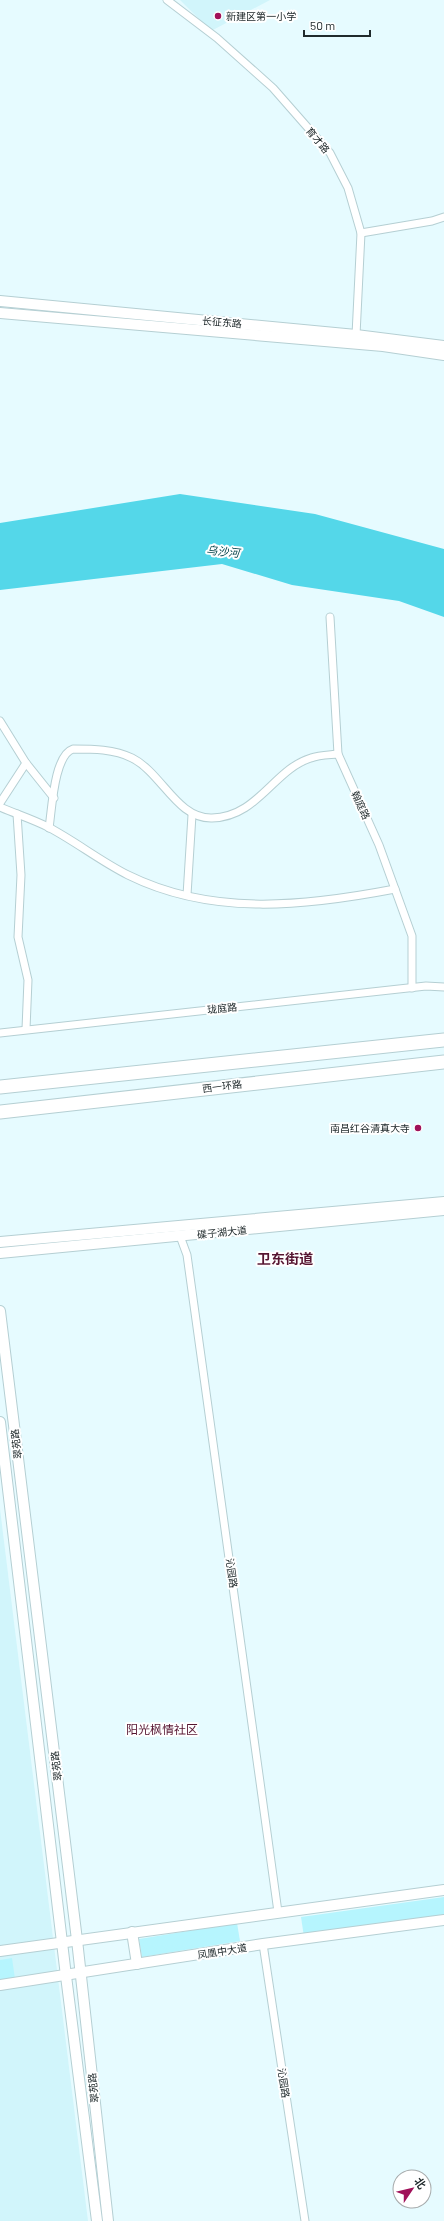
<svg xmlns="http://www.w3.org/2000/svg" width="444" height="2221" font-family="Barlow,'Noto Sans SC',sans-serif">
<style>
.built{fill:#d1f5fb}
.green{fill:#b6f5fe}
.water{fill:#54d7e9}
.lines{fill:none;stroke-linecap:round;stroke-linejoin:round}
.street-casing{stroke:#b5cfd3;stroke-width:9}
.secondary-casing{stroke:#b5cfd3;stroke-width:12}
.highway-casing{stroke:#b5cfd3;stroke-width:15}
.street{stroke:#fff;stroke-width:7}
.secondary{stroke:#fff;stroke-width:10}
.highway{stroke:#fff;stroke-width:13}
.poi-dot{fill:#a01159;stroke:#fff;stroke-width:1.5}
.labels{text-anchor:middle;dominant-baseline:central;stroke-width:4;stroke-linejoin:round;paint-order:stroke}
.poi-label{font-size:10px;fill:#202a2c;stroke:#fff;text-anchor:start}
.street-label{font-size:10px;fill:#202a2c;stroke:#fff}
.water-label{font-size:11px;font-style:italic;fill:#07454c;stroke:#fff}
.quarter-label{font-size:12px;fill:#561531;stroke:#fff}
.district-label{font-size:14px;font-weight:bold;fill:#561531;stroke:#fff}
</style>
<rect width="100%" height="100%" fill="#e6fbff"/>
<g class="built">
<path d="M180,0H270L211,31Z"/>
<path d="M0,1509L88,2221H0Z"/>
</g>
<g class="green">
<path d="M444,1897V1917L304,1937L301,1917Z"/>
<path d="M237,1923L240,1941L142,1957L139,1939Z"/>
<path d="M12,1958L15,1979L0,1981V1960Z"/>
</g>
<path class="water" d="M180,494L315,514L444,549V617L399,601L292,585L222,564L0,590V523Z"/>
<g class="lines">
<g class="street-casing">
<g id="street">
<path d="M167,0L217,38L273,88L330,153L348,188L361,233L356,335"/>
<path d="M361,233L432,221L444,217"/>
<path d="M330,617L338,754L379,845L412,936V988"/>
<path d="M0,721L26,763L54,798"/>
<path d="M0,803L26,763"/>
<path d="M0,807C16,814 32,819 48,827C75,841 100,861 128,875C213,917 306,906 395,889"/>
<path d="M17,814L21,875L18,937L28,980L26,1029"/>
<path d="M49,828C52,809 54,755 73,749C93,749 114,749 132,758C162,773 177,819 212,818C258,817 274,769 311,758C319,755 329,755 338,754"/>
<path d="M187,895L192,815"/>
<path d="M0,1033L426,986L444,987"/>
<path d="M180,1236L187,1255L278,1912"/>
<path d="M263,1944L305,2221"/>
</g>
</g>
<g class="secondary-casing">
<g id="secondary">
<path d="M0,301L356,335L444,346"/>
<path d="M0,313L383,346L444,355"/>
<path d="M0,1242L444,1202"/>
<path d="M0,1253L444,1210"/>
<path d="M0,1311L77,1940L108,2221"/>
<path d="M0,1422L66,1976L97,2221"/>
<path d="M132,1932L137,1964"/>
<path d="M0,1951L444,1890"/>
<path d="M0,1985L263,1944L444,1920"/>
</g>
</g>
<g class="highway-casing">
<g id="highway">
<path d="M0,1087L444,1040"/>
<path d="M0,1112L444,1062"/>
</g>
</g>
<use href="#street" class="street"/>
<use href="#secondary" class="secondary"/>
<use href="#highway" class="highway"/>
</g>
<g class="poi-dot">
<circle cx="218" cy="16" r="4"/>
<circle cx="418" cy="1128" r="4"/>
</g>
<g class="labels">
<g class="poi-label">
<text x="226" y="16">新建区第一小学</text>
<text x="410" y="1128" text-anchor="end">南昌红谷清真大寺</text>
</g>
<g class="street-label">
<text transform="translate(318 140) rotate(50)">育才路</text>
<text transform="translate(222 322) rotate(5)">长征东路</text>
<text transform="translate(361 805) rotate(66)">翰庭路</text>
<text transform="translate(222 1008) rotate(-6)">珑庭路</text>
<text transform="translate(222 1086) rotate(-7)">西一环路</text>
<text transform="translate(222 1232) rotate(-6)">碟子湖大道</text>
<text transform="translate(16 1444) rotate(-97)">翠苑路</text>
<text transform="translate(232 1573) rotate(82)">沁园路</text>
<text transform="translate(56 1766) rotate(-97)">翠苑路</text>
<text transform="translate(222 1951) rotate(-9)">凤凰中大道</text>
<text transform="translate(284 2083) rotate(81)">沁园路</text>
<text transform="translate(93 2088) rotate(-96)">翠苑路</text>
</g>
<g class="water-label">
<text transform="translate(223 551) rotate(6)">乌沙河</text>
</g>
<g class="quarter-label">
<text x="162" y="1729">阳光枫情社区</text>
</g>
<g class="district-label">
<text x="285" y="1258">卫东街道</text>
</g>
</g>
<g transform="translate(412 2189) rotate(55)"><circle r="19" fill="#ffffff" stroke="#a6aaab"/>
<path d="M0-3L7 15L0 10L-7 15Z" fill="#a01159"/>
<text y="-6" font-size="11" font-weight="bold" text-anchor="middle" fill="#202a2c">北</text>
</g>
<path d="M304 30v6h66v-6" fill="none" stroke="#202a2c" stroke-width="2"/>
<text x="310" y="30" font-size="12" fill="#202a2c" stroke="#ffffff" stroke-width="3" paint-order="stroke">50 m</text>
</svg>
